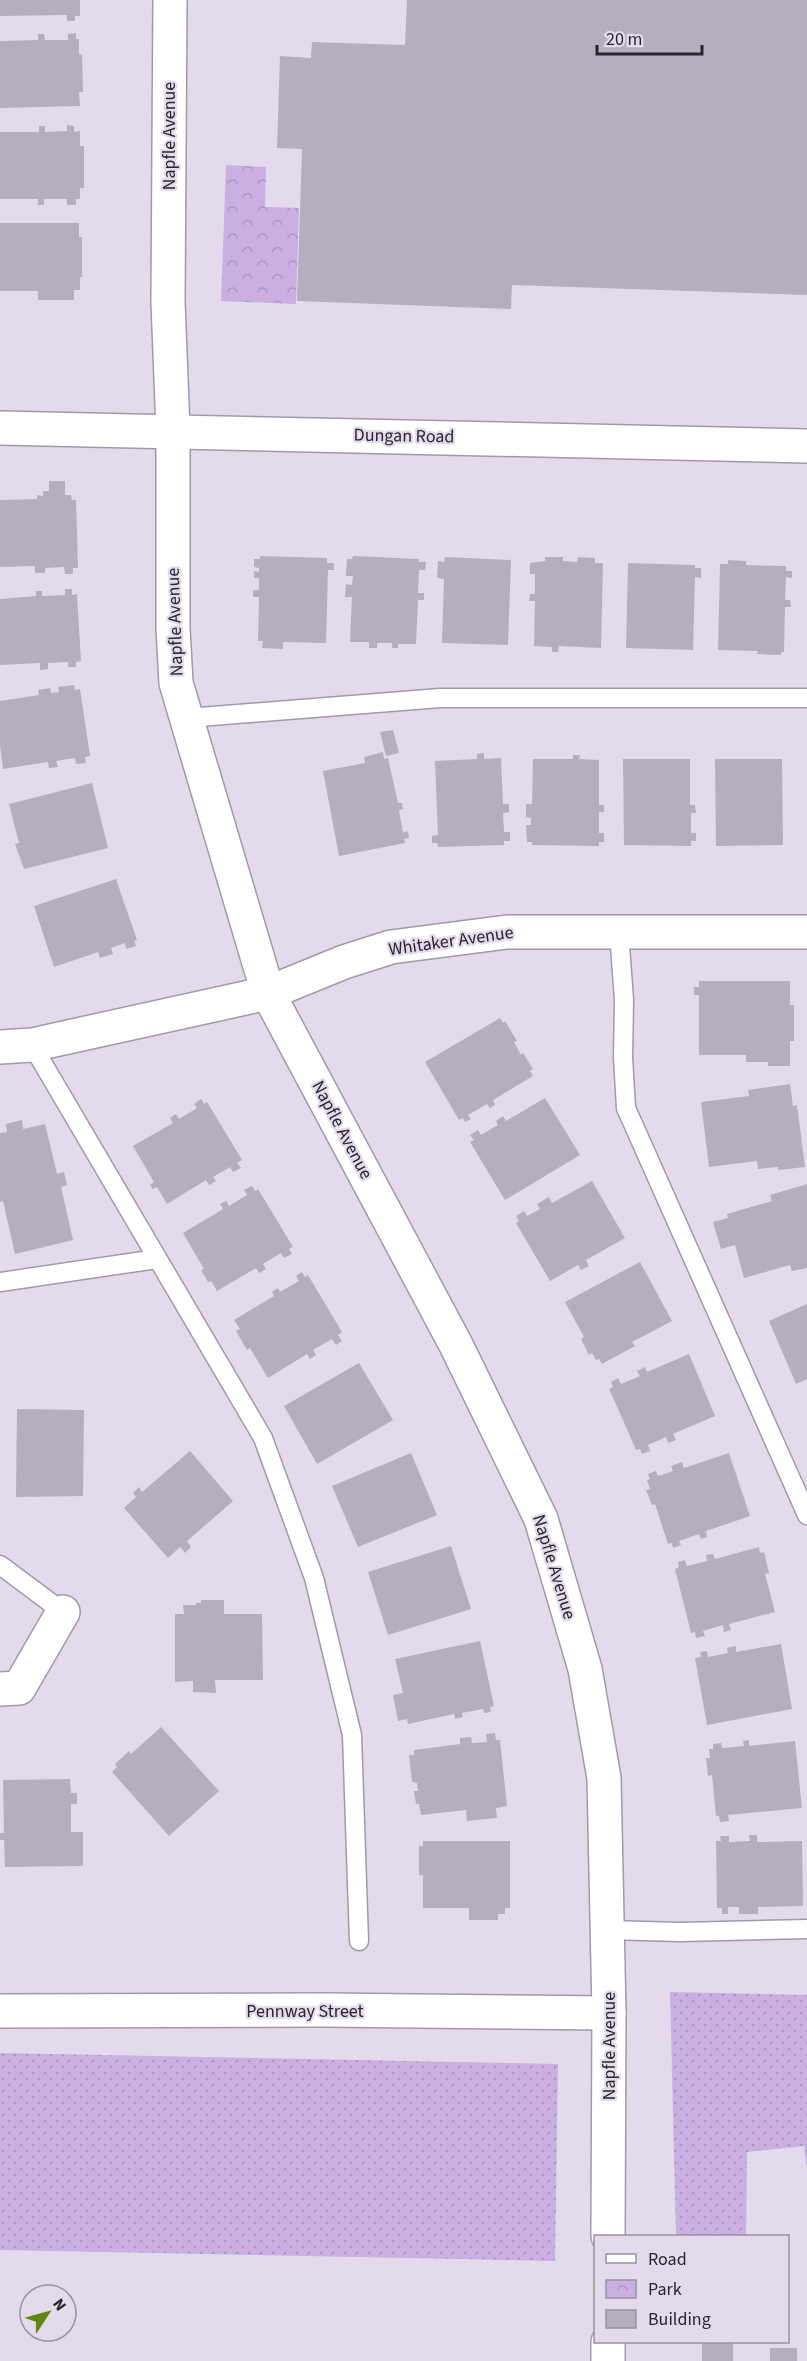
<svg xmlns="http://www.w3.org/2000/svg" width="807" height="2361" font-family="'Source Sans 3',sans-serif">
<style>
.grass{fill:url(#grass-dots)}
.park{fill:url(#park-crowns)}
.building{fill:#b6aebf}
.lines{fill:none;stroke-linecap:round;stroke-linejoin:round}
.service-casing{stroke:#a199a9;stroke-width:21}
.minor-casing{stroke:#a199a9;stroke-width:36}
.tertiary-casing{stroke:#a199a9;stroke-width:36}
.service{stroke:#fff;stroke-width:18}
.minor{stroke:#fff;stroke-width:33}
.tertiary{stroke:#fff;stroke-width:33}
.labels{text-anchor:middle;dominant-baseline:central;stroke-width:4.5;stroke-linejoin:round;paint-order:stroke}
.street-label{font-size:18px;fill:#28252c;stroke:#e3dbec}
</style>
<defs>
<pattern id="grass-dots" width="8" height="8" patternUnits="userSpaceOnUse" patternTransform="scale(1.5)"><rect width="8" height="8" fill="#c9afe2"/><path d="M2 2h.1M6 6h.1" fill="none" stroke="#ad96c2" stroke-width="1.8" stroke-linecap="round"/></pattern>
<pattern id="park-crowns" width="20" height="18" patternUnits="userSpaceOnUse" patternTransform="scale(1.5)"><rect width="20" height="18" fill="#c9afe2"/><path d="M2 6a3 3 0 1 1 6 0M12 15a3 3 0 1 1 6 0" fill="none" stroke="#ad96c2"/></pattern>
</defs>
<rect width="100%" height="100%" fill="#e3dbec"/>
<g class="grass">
<path d="M670,1992L807,1995V2170L804,2146L747,2152L746,2236H676Z"/>
<path d="M0,2053L558,2064L555,2261L0,2250Z"/>
</g>
<path class="park" d="M226,165L266,167L265,207L299,208L296,304L221,301Z"/>
<g class="building">
<path d="M0,0H80V16H75V21H67V15L0,16Z"/>
<path d="M407,0H807V295L512,285L511,309L297,301L302,149L277,148L280,56L311,58L312,42L405,45Z"/>
<path d="M76,33V39H79V54L82,55L83,92H79L80,106L0,108V41L38,40V34H44L45,40H68V34Z"/>
<path d="M67,125L74,126V132L80,131V146H84V188H80V199H76V205H67V199H44V205H38V199H0V132H39V126H45V132L67,131Z"/>
<path d="M0,223H79V237H82V277H80V290H74V300H38V291H0Z"/>
<path d="M49,481H65V495H71L72,500H76L78,568H73V574H65L64,567L45,568V573H35V566L0,567V500L37,499V495L43,496V491H49Z"/>
<path d="M260,556L327,558V563H334V570H328L326,643L283,642V649L262,648L263,641H258L259,597H253V590H259V578H254V571L259,572V568L254,567V559H260Z"/>
<path d="M353,556L419,559V562H426L425,570H419L418,593H424V600H418L416,644H398V648H392V643H377V648H369V642H350L352,597H345L346,584L352,585L353,576H346L347,559H352Z"/>
<path d="M445,557L511,560L508,645L442,643L444,579L437,578L438,561L444,562Z"/>
<path d="M545,557H563V561L577,562L578,557L595,558V563H603L601,648L559,646L558,652H552V647L534,646L535,601H529L530,594H535V574H530V563L545,561Z"/>
<path d="M728,560L746,561V565L786,566V571H792V578L786,577L785,600H790L791,607H785L784,652H781V655L757,654L758,651L718,650L720,564H728Z"/>
<path d="M628,563L695,565V568H701V578L695,577L693,650L626,648Z"/>
<path d="M65,589H72V595L77,594L81,661L76,662V667H68V662L48,663V669L40,670V663L0,665V599L36,596V591H42V596L65,595Z"/>
<path d="M74,685L75,690L80,689L90,756L85,757L86,763L76,764L75,758L56,761L58,767L49,768L48,762L3,769L0,745V701L39,695L38,690L50,688L51,693L59,692L58,687Z"/>
<path d="M393,730L399,753L386,756L380,732Z"/>
<path d="M383,752L384,759L388,758L398,803H402L403,809L399,810L403,833L408,831L409,838L404,839L405,843L339,856L323,771L365,763L364,757Z"/>
<path d="M484,753V759L501,758L503,804H509V812L503,813L504,832H510V841H504V845L438,847L437,843H432V836L438,835L435,761L477,759V754Z"/>
<path d="M573,755H580L579,759L599,760V805H604V812H599V833H604V842H599V846L532,845V842H527L526,825H531V818L526,817V804H532L533,759H573Z"/>
<path d="M623,759H690V805H695L696,813H691V833H696V841H691V846L624,845Z"/>
<path d="M715,759H782L783,845L716,846Z"/>
<path d="M92,783L108,848L24,869L15,844L19,843L9,804Z"/>
<path d="M116,879L137,940L134,941L136,946L126,949L125,943L111,948L113,954L100,958L98,952L54,967L34,906Z"/>
<path d="M699,981H790V1005H794V1041H790V1066H768V1062H746V1055H699V995H694V987H699Z"/>
<path d="M500,1018L503,1023L505,1021L517,1041L514,1042L521,1055L523,1053L533,1069L530,1071L533,1076L493,1100L495,1105L490,1108L487,1104L468,1115L471,1119L465,1122L463,1118L459,1120L425,1062Z"/>
<path d="M790,1084L793,1106L797,1105L805,1167L778,1170V1167L758,1169L757,1161L709,1167L701,1102L749,1096L748,1090Z"/>
<path d="M545,1098L580,1155L505,1200L470,1142L474,1140L470,1135L478,1130L481,1135L498,1125L496,1121L503,1116L506,1121Z"/>
<path d="M201,1099L204,1104L207,1102L242,1160L237,1163L241,1168L233,1172L230,1167L213,1177L216,1181L209,1185L206,1180L167,1204L157,1187L153,1189L150,1185L154,1182L133,1146L173,1123L170,1118L176,1114L179,1119L197,1108L194,1104Z"/>
<path d="M22,1120L23,1129L45,1124L57,1174L64,1172L67,1185L61,1187L73,1240L15,1254L3,1201L0,1202V1133L7,1132L6,1124Z"/>
<path d="M592,1181L625,1238L586,1260L589,1266L581,1270L578,1265L550,1281L516,1223L519,1221L516,1216L524,1211L527,1216L540,1209L537,1204L549,1197L552,1203Z"/>
<path d="M807,1184V1268L792,1271L790,1265L744,1278L735,1245L721,1249L713,1222L728,1218L727,1214L772,1201L770,1195Z"/>
<path d="M252,1186L255,1191L258,1189L293,1247L289,1249L292,1254L284,1258L281,1253L263,1264L266,1269L259,1273L256,1268L217,1291L211,1281L208,1282L201,1270L204,1269L183,1233L223,1209L220,1204L226,1201L229,1206L247,1195L244,1190Z"/>
<path d="M640,1262L672,1321L632,1342L635,1346L602,1364L599,1359L596,1360L592,1353L589,1355L581,1339L584,1337L565,1302Z"/>
<path d="M302,1272L305,1277L308,1275L342,1332L338,1335L342,1341L336,1345L332,1339L313,1350L316,1355L310,1359L307,1354L268,1378L250,1348L247,1350L236,1331L240,1329L234,1320L274,1296L272,1292L278,1288L280,1292L299,1281L296,1276Z"/>
<path d="M807,1304V1379L796,1384L769,1321Z"/>
<path d="M689,1354L715,1416L673,1434L676,1440L668,1443L666,1437L648,1445L650,1451L642,1454L640,1449L636,1450L623,1420L609,1389L613,1387L611,1382L618,1378L621,1384L640,1376L637,1371L645,1367L647,1372Z"/>
<path d="M359,1363L393,1420L317,1464L284,1406Z"/>
<path d="M17,1409L84,1410L83,1496L16,1497Z"/>
<path d="M190,1451L233,1501L187,1541L191,1547L185,1553L180,1547L168,1558L124,1508L136,1497L133,1493L139,1487L142,1492Z"/>
<path d="M411,1453L437,1515L358,1547L332,1486Z"/>
<path d="M729,1453L750,1516L706,1531L707,1537L701,1539L699,1534L679,1541L681,1545L673,1548L672,1543L668,1544L655,1504L652,1505L646,1490L650,1489L647,1480L650,1479L648,1474L656,1471L658,1476L673,1471L671,1466L682,1462L684,1468Z"/>
<path d="M451,1546L471,1609L388,1635L368,1572Z"/>
<path d="M759,1547L760,1553L764,1552L769,1573L765,1574L775,1612L729,1624L731,1630L724,1632L723,1625L703,1631L705,1636L696,1638L695,1632L691,1633L675,1569L679,1567L678,1562L685,1560L687,1566L707,1561L706,1555L713,1554L715,1559Z"/>
<path d="M201,1600H224V1614H262L263,1680H215L216,1693L193,1692V1681L175,1682V1614H184L183,1605H196V1603H201Z"/>
<path d="M480,1641L494,1706L490,1707L491,1712L484,1713L483,1709L462,1713L463,1717L455,1719L454,1714L408,1724L407,1719L398,1721L393,1695L403,1693L395,1659Z"/>
<path d="M781,1644L792,1709L707,1725L695,1658L701,1657L700,1652L707,1651L708,1657L728,1653L727,1648L736,1646V1652Z"/>
<path d="M161,1727L219,1791L169,1836L112,1772L117,1767L115,1764L129,1751L131,1754Z"/>
<path d="M495,1733L496,1740H500L507,1806L496,1808L497,1818L467,1821L466,1810L421,1815L419,1804H416L414,1791H418L417,1783L412,1782L409,1755H414V1750L460,1744V1738L471,1737L472,1743L487,1742L486,1734Z"/>
<path d="M749,1740V1746L795,1741L802,1808L728,1815L729,1821L720,1822L719,1816H716L712,1775L708,1776L706,1758H710L709,1749H713V1744L721,1743L722,1748L744,1746L743,1741Z"/>
<path d="M70,1779L71,1793H77V1804H71V1832H83V1866L5,1867L4,1840H0V1833H4L3,1780Z"/>
<path d="M749,1835H757V1842L802,1841L803,1906L758,1907V1914H739V1907H728V1914H722V1908H717L716,1841H721L720,1836H729V1842L750,1841Z"/>
<path d="M423,1841H510V1908H505V1914H498V1920H469V1908H423V1875H419V1846H423Z"/>
<rect x="702" y="2342" width="31" height="19"/>
<rect x="770" y="2348" width="27" height="13"/>
</g>
<g class="lines">
<g class="service-casing">
<g id="service">
<path d="M187,718L440,698H807"/>
<path d="M619,932L624,1000L623,1057L626,1108L807,1515"/>
<path d="M32,1045L263,1438L314,1578L352,1735L359,1941"/>
<path d="M0,1282L157,1259"/>
<path d="M0,1565L63,1612"/>
<path d="M607,1930L681,1932L807,1929"/>
</g>
</g>
<g class="minor-casing">
<g id="minor">
<path d="M170,0L168,302L173,430V628L176,683L268,993L456,1345L541,1519L585,1669L604,1778L609,2013L608,2236"/>
<path d="M0,1047L32,1045L268,993L344,962L391,947L507,932H807"/>
<path d="M0,1689L19,1688L63,1612"/>
<path d="M0,2011L324,2010L609,2013"/>
<path d="M608,2361V2342"/>
</g>
</g>
<g class="tertiary-casing">
<path id="tertiary" d="M0,428L807,446"/>
</g>
<use href="#service" class="service"/>
<use href="#minor" class="minor"/>
<use href="#tertiary" class="tertiary"/>
</g>
<g class="labels">
<g class="street-label">
<text transform="translate(169 136) rotate(-90)">Napfle Avenue</text>
<text transform="translate(404 436) rotate(1)">Dungan Road</text>
<text transform="translate(175 622) rotate(-92)">Napfle Avenue</text>
<text transform="translate(451 941) rotate(-8)">Whitaker Avenue</text>
<text transform="translate(342 1130) rotate(62)">Napfle Avenue</text>
<text transform="translate(554 1567) rotate(73)">Napfle Avenue</text>
<text x="305" y="2011">Pennway Street</text>
<text transform="translate(609 2046) rotate(-90)">Napfle Avenue</text>
</g>
</g>
<rect x="594" y="2235" width="195" height="108" fill="#e3dbec" stroke="#98929f" stroke-width="1.5"/>
<rect x="606" y="2254" width="30" height="9" fill="#ffffff" stroke="#98929f" stroke-width="1.5"/>
<text x="648" y="2265" font-size="18" fill="#28252c">Road</text>
<rect x="606" y="2280" width="30" height="18" fill="url(#park-crowns)" stroke="#98929f" stroke-width="1.5"/>
<text x="648" y="2295" font-size="18" fill="#28252c">Park</text>
<rect x="606" y="2310" width="30" height="18" fill="#b6aebf" stroke="#98929f" stroke-width="1.5"/>
<text x="648" y="2325" font-size="18" fill="#28252c">Building</text>
<g transform="translate(48 2313) rotate(54)"><circle r="28" fill="#e3dbec" stroke="#98929f" stroke-width="1.5"/>
<path d="M0-4.5L10 22L0 15L-10 22Z" fill="#61870e"/>
<text y="-9" font-size="16" font-weight="bold" text-anchor="middle" fill="#28252c">N</text>
</g>
<path d="M597 45v9h105v-9" fill="none" stroke="#28252c" stroke-width="3"/>
<text x="606" y="45" font-size="18" fill="#28252c" stroke="#e3dbec" stroke-width="4.5" paint-order="stroke">20 m</text>
</svg>
